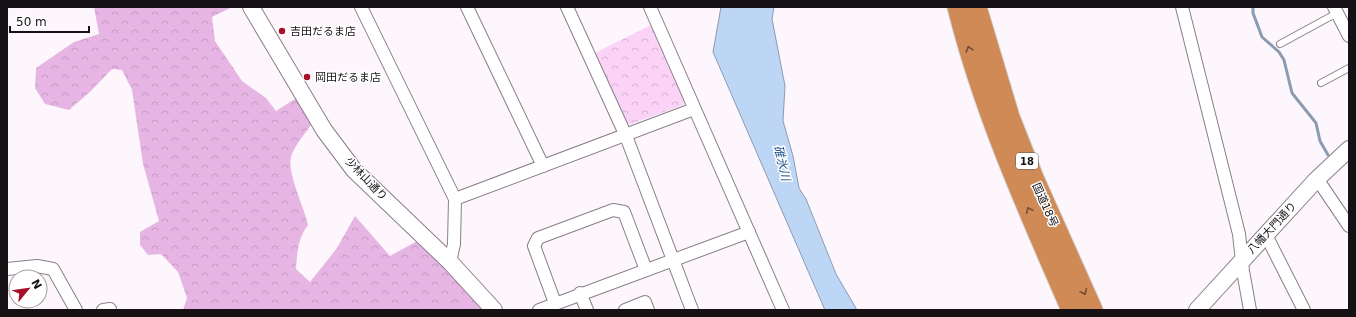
<svg xmlns="http://www.w3.org/2000/svg" width="1356" height="317" font-family="'DejaVu Sans','Noto Sans JP',sans-serif">
<style>
.forest{fill:url(#forest-crowns)}
.park{fill:url(#park-crowns)}
.water{fill:#bed6f5;stroke:#8b9bb2}
.lines{fill:none;stroke-linecap:round;stroke-linejoin:round}
.stream{stroke:#8b9bb2;stroke-width:3}
.service-casing{stroke:#897f88;stroke-width:8}
.minor-casing{stroke:#897f88;stroke-width:14}
.tertiary-casing{stroke:#897f88;stroke-width:18}
.trunk-casing{stroke:#d5d4d5;stroke-width:23}
.service{stroke:#fff;stroke-width:6}
.minor{stroke:#fff;stroke-width:12}
.tertiary{stroke:#fff;stroke-width:16}
.trunk{stroke:#d08a56;stroke-width:21}
.oneway{stroke:#724e35}
.poi-dot{fill:#a70f2a;stroke:#fff;stroke-width:1.5}
.labels{text-anchor:middle;dominant-baseline:central;stroke-width:3;stroke-linejoin:round;paint-order:stroke}
.shield{fill:#fff;stroke:#5b585a;stroke-width:1}
.shield-label{font-size:10px;font-weight:bold;fill:#151114}
.poi-label{font-size:11px;fill:#151114;stroke:#fff;text-anchor:start}
.street-label{font-size:11px;fill:#151114;stroke:#fff}
.water-label{font-size:12px;font-style:italic;fill:#1d508d;stroke:#fff}
</style>
<defs>
<pattern id="forest-crowns" width="20" height="18" patternUnits="userSpaceOnUse"><rect width="20" height="18" fill="#e7b5e3"/><path d="M2 6a3 3 0 1 1 6 0M12 15a3 3 0 1 1 6 0" fill="none" stroke="#c59bc2"/></pattern>
<pattern id="park-crowns" width="20" height="18" patternUnits="userSpaceOnUse"><rect width="20" height="18" fill="#fad3f7"/><path d="M2 6a3 3 0 1 1 6 0M12 15a3 3 0 1 1 6 0" fill="none" stroke="#d5b4d3"/></pattern>
</defs>
<rect width="100%" height="100%" fill="#fef6fd"/>
<path class="forest" d="M94,7H232L212,17L215,41L242,81L266,98L276,111L298,97L311,125C304,135 295,145 291,157C287,173 304,207 308,225C298,238 297,252 296,269L310,282L337,248L355,216L390,256L419,240L485,310H183L187,298L178,272L161,254L148,255L140,245V232L159,221L143,164L132,90L122,70L112,69L91,91L69,110L45,104L35,88L36,68L74,42L99,34Z"/>
<path class="park" d="M653,24L686,99L683,105L631,124L624,123L593,54Z"/>
<path class="water" d="M721,7H774L772,19L785,86L783,121L793,156L799,188L806,199L836,274L857,310H825L713,52Z"/>
<g class="lines">
<path class="stream" d="M1253,7V13L1262,37L1279,52L1284,60L1292,93L1316,123L1320,141L1328,155"/>
<g class="service-casing">
<g id="service">
<path d="M1280,44L1337,13"/>
<path d="M1321,83L1349,68"/>
</g>
</g>
<g class="minor-casing">
<g id="minor">
<path d="M361,7L455,199L454,244L450,262"/>
<path d="M467,7L543,166"/>
<path d="M567,7L626,136L692,310"/>
<path d="M650,7L783,310"/>
<path d="M1182,7L1239,234L1243,271L1250,310"/>
<path d="M1334,7L1349,36"/>
<path d="M1316,180L1322,186L1349,226"/>
<path d="M455,199L694,109"/>
<path d="M1266,235L1304,310"/>
<path d="M7,269L37,266L53,269L76,310"/>
<path d="M580,293L587,310"/>
<path d="M555,303L534,246L538,238L613,210L624,212L646,270"/>
<path d="M103,310L110,309"/>
<path d="M539,310L749,232"/>
<path d="M625,310L645,302L648,310"/>
</g>
</g>
<g class="tertiary-casing">
<g id="tertiary">
<path d="M251,7L324,130L354,170L450,262L494,310"/>
<path d="M1197,310L1316,180L1349,149"/>
</g>
</g>
<g class="trunk-casing">
<g id="trunk">
<path d="M958,7C984,112 1029,211 1072,310"/>
<path d="M976,7L1009,117L1033,178L1092,310"/>
</g>
</g>
<use href="#service" class="service"/>
<use href="#minor" class="minor"/>
<use href="#tertiary" class="tertiary"/>
<use href="#trunk" class="trunk"/>
</g>
<defs><path id="oneway-chevron" d="M-2-3.5L2.5 0L-2 3.5" fill="none" stroke-width="1.6" stroke-linecap="round" stroke-linejoin="round"/></defs>
<g class="oneway">
<use href="#oneway-chevron" transform="translate(969 49) rotate(-107)"/>
<use href="#oneway-chevron" transform="translate(1029 210) rotate(-114)"/>
<use href="#oneway-chevron" transform="translate(1084 292) rotate(66)"/>
</g>
<g class="poi-dot">
<circle cx="282" cy="31" r="4"/>
<circle cx="307" cy="77" r="4"/>
</g>
<g class="labels">
<rect class="shield" x="1016" y="153" width="22" height="16" rx="3"/>
<g class="shield-label">
<text x="1027" y="161">18</text>
</g>
<g class="poi-label">
<text x="290" y="31">吉田だるま店</text>
<text x="315" y="77">岡田だるま店</text>
</g>
<g class="street-label">
<text transform="translate(366 179) rotate(46)">少林山通り</text>
<text transform="translate(1045 205) rotate(66)">国道18号</text>
<text transform="translate(1272 228) rotate(-47)">八幡大門通り</text>
</g>
<g class="water-label">
<text transform="translate(782 163) rotate(77)">碓氷川</text>
</g>
</g>
<rect width="1356" height="317" fill="none" stroke="#151114" stroke-width="16"/>
<g transform="translate(28 289) rotate(61)"><circle r="19" fill="#ffffff" stroke="#a1a0a1"/>
<path d="M0-3L7 15L0 10L-7 15Z" fill="#a70f2a"/>
<text y="-6" font-size="11" font-weight="bold" text-anchor="middle" fill="#151114">N</text>
</g>
<path d="M10 26v6h79v-6" fill="none" stroke="#151114" stroke-width="2"/>
<text x="16" y="26" font-size="12" fill="#151114" stroke="#ffffff" stroke-width="3" paint-order="stroke">50 m</text>
</svg>
